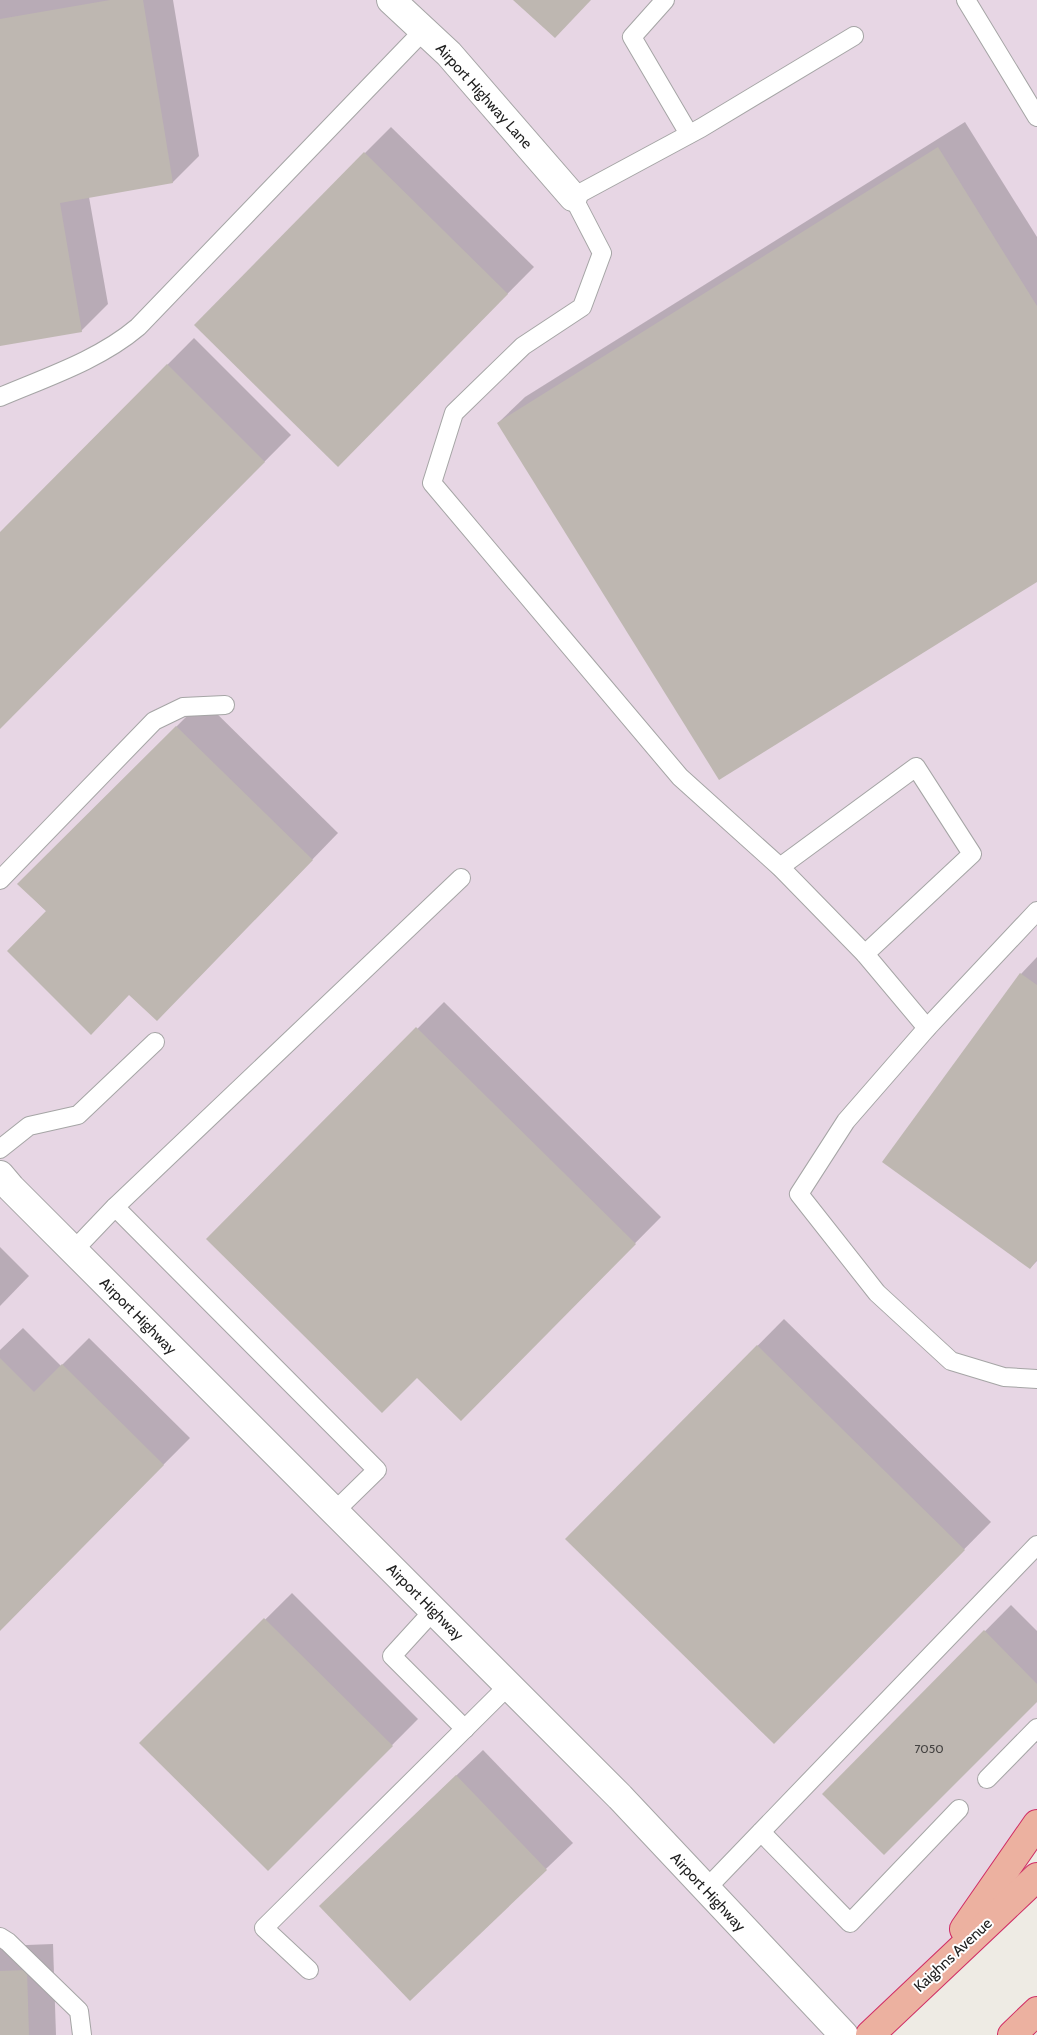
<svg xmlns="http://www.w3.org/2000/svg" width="1037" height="2035" font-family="Cabin,sans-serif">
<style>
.industrial{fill:#e7d6e4}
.shadow{fill:#0003}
.building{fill:#beb7b1}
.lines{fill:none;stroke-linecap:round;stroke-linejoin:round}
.service-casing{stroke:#a5a5a5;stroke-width:20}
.minor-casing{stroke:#a5a5a5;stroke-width:30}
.trunk-casing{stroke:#d02d65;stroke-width:30}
.service{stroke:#fff;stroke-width:18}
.minor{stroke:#fff;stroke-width:28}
.trunk{stroke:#ecb1a0;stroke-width:28}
.labels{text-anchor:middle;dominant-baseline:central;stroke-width:4;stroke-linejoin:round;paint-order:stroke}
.number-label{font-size:12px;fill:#464443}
.street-label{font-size:15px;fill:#1e1e1e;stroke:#fff}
</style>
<rect width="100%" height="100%" fill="#eeebe4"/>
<path class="industrial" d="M0,0H1037V1824L932,1975L870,2035H0Z"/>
<g class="shadow">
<path d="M0,0H173L199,156L173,182L89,197L108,304L81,331L0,345Z"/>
<path d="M965,122L1037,237V580L498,423L525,397Z"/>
<path d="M391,127L534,267L365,438V153Z"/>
<path d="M194,338L291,435L0,727V533Z"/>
<path d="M203,700L338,833L183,993L130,994L19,884Z"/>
<path d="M1037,957V1261L1030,1268L1021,974Z"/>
<path d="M444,1002L661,1217L461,1419L417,1376L208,1239Z"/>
<path d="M0,1247L29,1276L0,1306Z"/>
<path d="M784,1319L991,1522L800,1716L567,1539Z"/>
<path d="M23,1328L61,1366L89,1338L190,1438L0,1629V1350Z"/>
<path d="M292,1593L418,1719L268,1870L141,1743Z"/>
<path d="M1011,1605L1037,1631V1700L824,1794Z"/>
<path d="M483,1750L573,1843L410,1999L348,1879Z"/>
<path d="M53,1944L56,2035H0V1946Z"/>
</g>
<g class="building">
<path d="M110,0H143L173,183L60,203L82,332L0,346V19Z"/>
<path d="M513,0H591L555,38Z"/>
<path d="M938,147L1037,306V582L719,780L497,423Z"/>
<path d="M364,152L508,294L338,467L194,325Z"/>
<path d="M167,364L265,462L0,729V532Z"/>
<path d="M176,726L313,860L157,1021L129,995L91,1035L7,951L46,911L17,884Z"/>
<path d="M1020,973L1037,985V1260L1030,1269L882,1162Z"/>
<path d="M416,1027L636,1244L461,1421L417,1378L382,1413L206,1239Z"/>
<path d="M757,1345L965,1550L774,1744L565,1539Z"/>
<path d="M0,1358L34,1392L62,1364L164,1465L0,1631Z"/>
<path d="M264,1618L393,1746L268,1871L139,1743Z"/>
<path d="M984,1630L1037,1684V1702L884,1855L822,1794Z"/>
<path d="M456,1775L547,1870L410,2001L319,1906Z"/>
<path d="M27,1970L29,2035H0V1971Z"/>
</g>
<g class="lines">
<g class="service-casing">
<g id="service">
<path d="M665,0L632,37L689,134"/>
<path d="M966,0L1037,117"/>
<path d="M854,36L701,128L573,197L602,253L582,307L523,346L454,413L432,483L680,777L780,867L865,954L927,1028"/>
<path d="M0,397C47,377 99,360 138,327L424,30"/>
<path d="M780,867L916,767L972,854L865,954"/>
<path d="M0,880L154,721L183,707L225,705"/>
<path d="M1037,911L927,1028L846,1121L799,1194L877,1293L951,1361L1004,1377L1037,1379"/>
<path d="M0,1149L29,1126L78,1115L155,1042"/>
<path d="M115,1207L461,878"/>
<path d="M73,1251L115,1207L377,1470L334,1512"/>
<path d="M433,1611L392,1656L465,1729"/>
<path d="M987,1779L1037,1728"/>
<path d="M761,1832L850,1923L959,1809"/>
<path d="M706,1889L1037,1545"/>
<path d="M0,1937L8,1942L79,2011L82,2035"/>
<path d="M309,1970L264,1928L508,1686"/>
</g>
</g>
<g class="minor-casing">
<g id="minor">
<path d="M391,0L449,54L573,197"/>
<path d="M0,1175L11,1188L620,1797L844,2035"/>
</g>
</g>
<g class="trunk-casing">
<g id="trunk">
<path d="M964,1929L1037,1824"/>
<path d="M870,2035L1037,1877"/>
<path d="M1012,2035L1037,2011"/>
</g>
</g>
<use href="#service" class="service"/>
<use href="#minor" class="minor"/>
<use href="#trunk" class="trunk"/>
</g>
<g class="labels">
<g class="number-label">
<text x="929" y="1748">7050</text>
</g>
<g class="street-label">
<text transform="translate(484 96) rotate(48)">Airport Highway Lane</text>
<text transform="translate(138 1316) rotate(45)">Airport Highway</text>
<text transform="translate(425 1602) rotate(45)">Airport Highway</text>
<text transform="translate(708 1892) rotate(47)">Airport Highway</text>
<text transform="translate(953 1955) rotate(-43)">Kaighns Avenue</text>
</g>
</g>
</svg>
